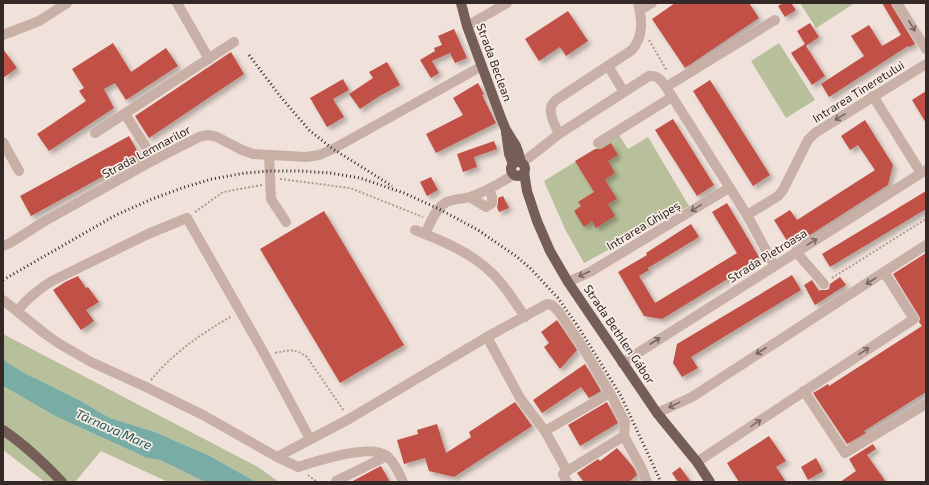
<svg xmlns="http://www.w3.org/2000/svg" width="929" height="485" font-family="'Exo 2',sans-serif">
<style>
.green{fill:#b8bf9b}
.water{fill:#7aaca6}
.building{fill:#c15147;filter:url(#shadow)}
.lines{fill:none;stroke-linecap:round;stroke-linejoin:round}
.path{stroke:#b39a91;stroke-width:2;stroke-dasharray:2 2;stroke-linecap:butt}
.minor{stroke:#c8b0a6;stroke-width:10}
.major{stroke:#765e58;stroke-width:10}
.rail{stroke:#342927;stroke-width:3;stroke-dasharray:1 3;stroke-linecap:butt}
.oneway{stroke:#776660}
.labels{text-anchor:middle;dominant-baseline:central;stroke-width:3.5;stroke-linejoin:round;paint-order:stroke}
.street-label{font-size:12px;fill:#342927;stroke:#f8ede6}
.water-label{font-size:13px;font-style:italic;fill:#1e544f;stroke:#f8ede6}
</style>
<defs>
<filter id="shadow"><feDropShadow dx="3.5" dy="3.5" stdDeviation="2" flood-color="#0004"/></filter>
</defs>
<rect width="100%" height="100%" fill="#f0e2da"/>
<g class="green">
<path d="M800,3H855L816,28Z"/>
<path d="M779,43L815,100L786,118L751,61Z"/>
<path d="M619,135L628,149L648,137L689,206L584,263L565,229L544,181Z"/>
<path d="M3,334L258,467L279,482H256L210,456L155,432L110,418L81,401L39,380L28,375L8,363L3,359Z"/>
<path d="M3,386L57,417L147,458L160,460L205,482H168L101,451L75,482H45L3,450Z"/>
</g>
<path class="water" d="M3,359L8,363L28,375L39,380L81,401L110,418L155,432L210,456L256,482H205L160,460L147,458L57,417L3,386Z"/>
<g class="building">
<path d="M675,3H749L759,18L685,68L652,19Z"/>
<path d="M783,3H791L796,10L785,17L778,6Z"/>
<path d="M882,3H891L892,6L915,44L909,47L908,46L829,97L821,84L864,56L851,36L869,25L882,46L901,35Z"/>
<path d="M568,11L588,41L566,56L560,47L539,61L525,39Z"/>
<path d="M810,23L819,37L806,46L825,76L812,85L791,53L805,44L797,31Z"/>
<path d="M454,29L467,58L455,63L450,53L432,61L439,73L431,78L420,60L435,51L434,48L442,45L438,36Z"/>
<path d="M113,43L131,72L166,48L178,66L126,100L115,83L104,89L114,108L49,151L37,134L86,101L79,91L84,88L72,69Z"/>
<path d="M3,49L17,68L3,78Z"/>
<path d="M231,52L244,74L149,138L135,116Z"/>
<path d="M387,62L400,85L378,97L360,109L349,94L373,78L369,72Z"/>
<path d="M343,79L349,90L333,99L344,117L327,127L310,98Z"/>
<path d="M710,80L770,175L753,186L693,91Z"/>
<path d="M478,83L484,94L482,95L496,123L436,153L426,134L463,115L453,98Z"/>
<path d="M926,91V123L912,100Z"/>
<path d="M673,119L714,185L697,196L655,130Z"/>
<path d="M865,120L893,165L888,185L799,242L797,239L789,244L774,220L790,210L797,220L875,170L858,145L850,150L841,136Z"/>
<path d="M129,136L140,156L31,216L20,196Z"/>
<path d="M494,141L497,149L474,157L477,167L463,172L457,154Z"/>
<path d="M611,143L618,155L608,161L615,173L605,180L617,199L608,204L615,216L596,228L592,221L584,227L574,211L581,206L578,202L594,192L575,161L595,149H601Z"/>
<path d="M431,177L438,190L427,196L420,182Z"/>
<path d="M926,191V209L830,267L822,254Z"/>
<path d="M503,196L509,208L499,212L497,207L498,203V198Z"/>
<path d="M727,203L759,257L751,261L752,264L662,319L644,316L618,272L647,255L646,253L691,224L699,237L648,268L649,270L639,276L655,303L737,253L712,212Z"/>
<path d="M324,211L404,345L340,383L260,249Z"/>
<path d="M926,253V392L864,431L866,433L847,444L813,393L828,384L829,386L922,326L919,322L920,319L919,316L893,274Z"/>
<path d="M792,275L801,290L691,357L698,368L682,377L673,363L677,344Z"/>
<path d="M78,276L86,288L88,287L99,302L86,310L94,321L81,330L53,290L65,282Z"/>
<path d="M840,277L846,285L815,305L804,285L812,280L819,291L821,290H826L829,289L830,284Z"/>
<path d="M557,320L577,350L560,369L544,347L549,343L541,332Z"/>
<path d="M585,364L601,391L589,398L581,387L542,413L533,400Z"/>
<path d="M515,402L532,426L454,477L429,471L425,458L404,464L397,440L418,434L417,430L437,424L446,453L471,437L469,432Z"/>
<path d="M607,402L618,423L580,446L568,425Z"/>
<path d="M769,436L786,461L776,467L786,482H739L727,463Z"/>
<path d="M873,444L876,449L867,455L886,482H840L856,471L849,459Z"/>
<path d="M617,448L634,468L637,475L629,482H584L577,473L598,459L600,461Z"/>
<path d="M816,458L823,471L808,480L801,467Z"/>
<path d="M381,466L390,482H351L375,469Z"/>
<path d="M680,467L691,482H678L672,473Z"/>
</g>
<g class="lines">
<g class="path">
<path d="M649,40L667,71"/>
<path d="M280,179L350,188L423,217"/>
<path d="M195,212L223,192L262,185"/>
<path d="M832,278L926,219"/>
<path d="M275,353C289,350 295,348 307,357L344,411"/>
<path d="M151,380C173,353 202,333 232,316"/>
<path d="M308,475L317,482"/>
</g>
<g class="minor">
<path d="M177,3L209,59"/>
<path d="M897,3L926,49"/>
<path d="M640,10L652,3"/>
<path d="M467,26L507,3"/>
<path d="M3,35L39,21L67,3"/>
<path d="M608,66L624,92"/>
<path d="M666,87L775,20"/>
<path d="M873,96L921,173"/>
<path d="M125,114L154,160"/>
<path d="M95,133L234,42"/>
<path d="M559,134C556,128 549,115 551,108C551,105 554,102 556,100L632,50C644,36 642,19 638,3"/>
<path d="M3,142L19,171"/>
<path d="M598,143L672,97"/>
<path d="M269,155L271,199L286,222"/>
<path d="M522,163L559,134L649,76C658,75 661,80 666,87L747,215L774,265"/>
<path d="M470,197L486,207L492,203V197L489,189"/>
<path d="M747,215L778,196L783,190L808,140L815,133L926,64"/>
<path d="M415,230C443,241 472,253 493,274C506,287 515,302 525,317"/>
<path d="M425,234C430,224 435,209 445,203C451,199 463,199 470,197C486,192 500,183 515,174"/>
<path d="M3,246L10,243L45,221L154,160L199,137L208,135L217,137L242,150L253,154L306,157L319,155L333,149L482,66"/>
<path d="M796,252L824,284"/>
<path d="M884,272L926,245"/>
<path d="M568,282L590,272L729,188"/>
<path d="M3,300L44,333L58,343L91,362L146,387L203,415L277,457L298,467C317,461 371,443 387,456C395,463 399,473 403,482"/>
<path d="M17,311C28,298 37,290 52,281L148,234L187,218L265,355L310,439"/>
<path d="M487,337L520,398L545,431L610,393"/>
<path d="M622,363L926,170"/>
<path d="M804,391L845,453L926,404"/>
<path d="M657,413L692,397L884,272L914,319L697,462"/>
<path d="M545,431L567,471L624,436L642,469L647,482"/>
<path d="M277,457L349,419L487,337L547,304L552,305L559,312L582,346L610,393L625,422L624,436"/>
<path d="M567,471L563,474L567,482"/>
<path d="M336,482V481L387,456"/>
</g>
<g class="major">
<path d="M461,3L467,26L501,118L506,130L516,146L518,151L521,162"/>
<path d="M506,132L509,154L513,164"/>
<circle cx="518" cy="169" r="7"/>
<path d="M524,172L527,191L537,221L550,251L568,282L657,413L697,462L710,482"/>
<path d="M3,430C25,445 44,463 62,482"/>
</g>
<g class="rail">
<path d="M249,55L280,96L309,130L333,149L392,186"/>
<path d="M3,280L116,215L152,199L185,187L212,179L245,173L270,171H301L330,173L360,178L404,193L439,209L478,230L516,256L530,268L558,298L579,328L621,396L661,482"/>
</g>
</g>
<defs><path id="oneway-shaft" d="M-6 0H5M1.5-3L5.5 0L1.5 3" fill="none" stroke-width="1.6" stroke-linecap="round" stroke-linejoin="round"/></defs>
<g class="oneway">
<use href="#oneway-shaft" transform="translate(912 26) rotate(58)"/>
<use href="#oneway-shaft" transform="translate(840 117) rotate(148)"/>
<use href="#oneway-shaft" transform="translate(696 208) rotate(149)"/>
<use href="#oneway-shaft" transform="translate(812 242) rotate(-32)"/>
<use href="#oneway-shaft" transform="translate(584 274) rotate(155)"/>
<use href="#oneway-shaft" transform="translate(871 281) rotate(147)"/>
<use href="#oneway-shaft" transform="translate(655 341) rotate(-33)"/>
<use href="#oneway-shaft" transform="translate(761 351) rotate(147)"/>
<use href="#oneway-shaft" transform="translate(864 351) rotate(-34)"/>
<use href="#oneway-shaft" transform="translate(674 405) rotate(154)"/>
<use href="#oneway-shaft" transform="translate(756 423) rotate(-34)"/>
</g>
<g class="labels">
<g class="street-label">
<text transform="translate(495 62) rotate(70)">Strada Beclean</text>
<text transform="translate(858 91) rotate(-32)">Intrarea Tineretului</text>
<text transform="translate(146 151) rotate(-28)">Strada Lemnarilor</text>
<text transform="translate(643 225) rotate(-31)">Intrarea Ghipeș</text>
<text transform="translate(767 255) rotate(-32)">Strada Pietroasa</text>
<text transform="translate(620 334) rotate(56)">Strada Bethlen Gábor</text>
</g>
<g class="water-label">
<text transform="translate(114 429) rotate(24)">Târnava Mare</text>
</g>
</g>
<rect width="929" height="485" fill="none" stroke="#342927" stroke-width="8"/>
</svg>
